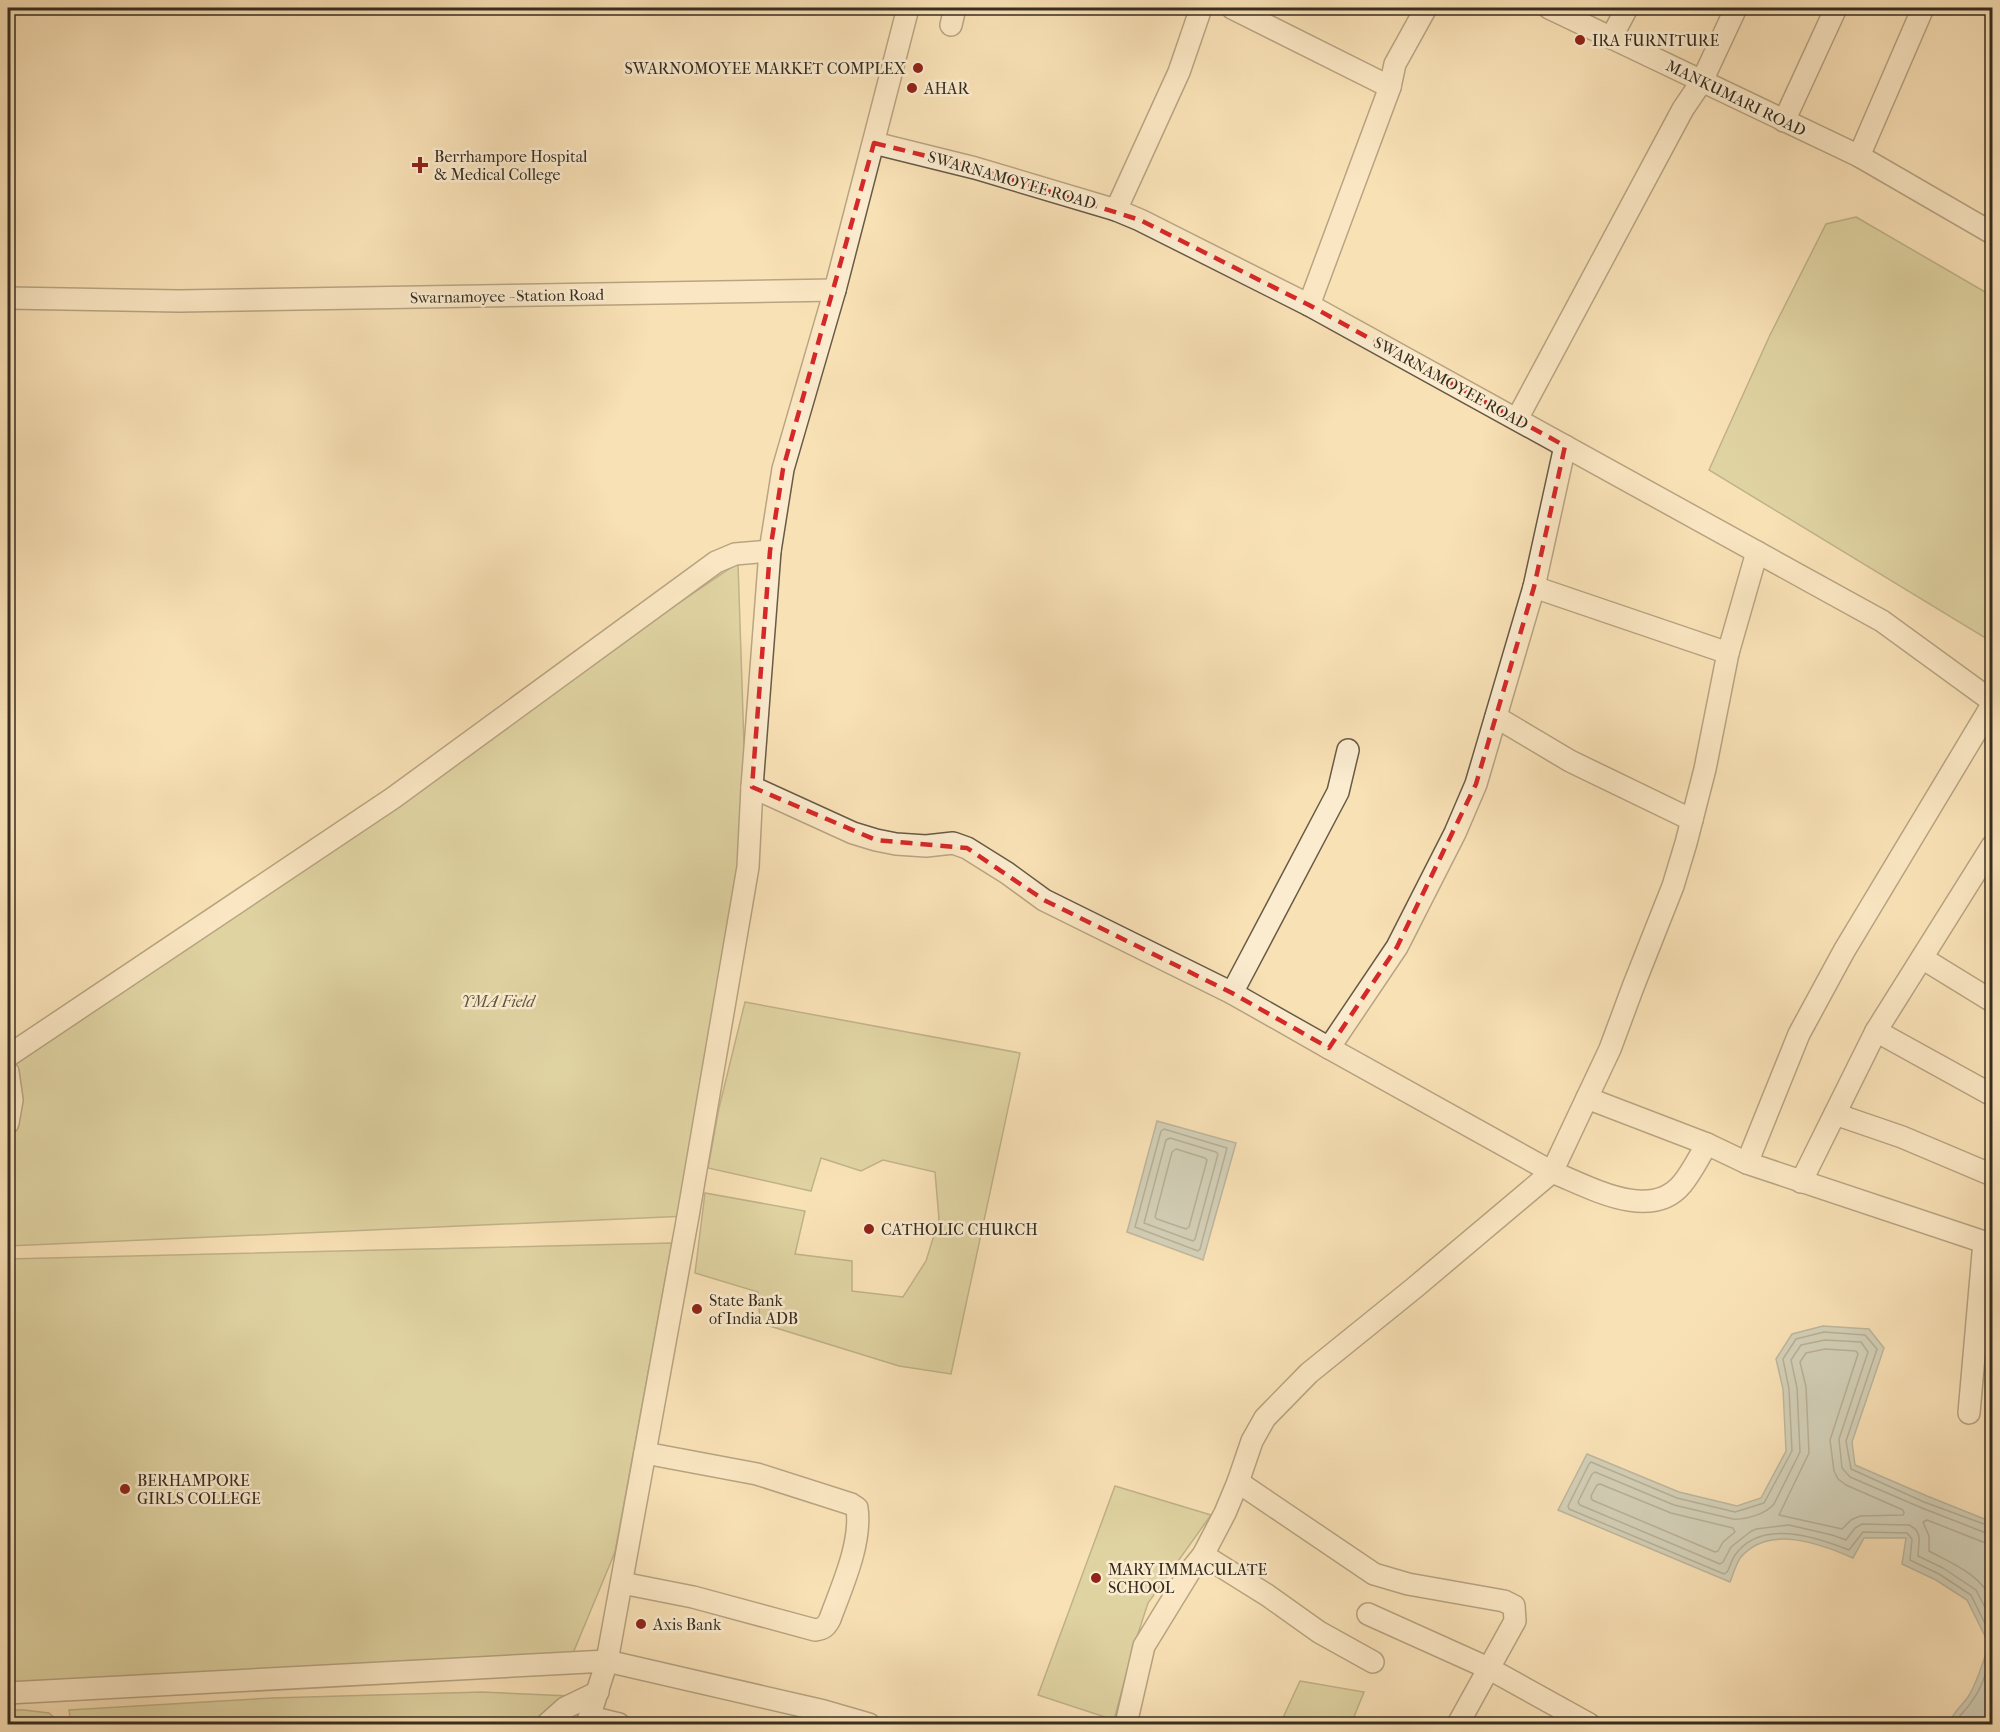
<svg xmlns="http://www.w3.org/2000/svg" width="2000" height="1732" font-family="'IM FELL French Canon',serif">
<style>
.green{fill:#c2c28b;stroke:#7c7855;stroke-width:1.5}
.water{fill:#a4baba;stroke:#78827c;stroke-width:1.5}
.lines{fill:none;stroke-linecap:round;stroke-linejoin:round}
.shore{stroke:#6e746c;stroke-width:1.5}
.minor-casing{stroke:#685a45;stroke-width:24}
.minor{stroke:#fbecd0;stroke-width:21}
.marked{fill:none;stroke:#d62828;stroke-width:4.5;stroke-dasharray:12 8;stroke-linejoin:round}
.poi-dot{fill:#8f2418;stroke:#fbecd0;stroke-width:2}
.labels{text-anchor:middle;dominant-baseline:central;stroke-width:5;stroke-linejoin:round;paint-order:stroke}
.poi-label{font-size:16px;fill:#372d1f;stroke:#fbecd0;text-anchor:start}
.street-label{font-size:16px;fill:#372d1f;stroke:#fbecd0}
.park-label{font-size:16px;font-style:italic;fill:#5a523a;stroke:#fbecd0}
</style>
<rect width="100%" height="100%" fill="#f9e1b6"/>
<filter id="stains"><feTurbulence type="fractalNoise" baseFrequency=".00333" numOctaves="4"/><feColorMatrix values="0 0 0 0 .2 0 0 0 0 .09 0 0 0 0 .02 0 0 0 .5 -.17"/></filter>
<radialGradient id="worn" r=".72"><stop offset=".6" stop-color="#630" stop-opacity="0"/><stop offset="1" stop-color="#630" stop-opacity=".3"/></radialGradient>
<g class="green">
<path d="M1856,217L1992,296V642L1709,470L1770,335L1826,224Z"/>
<path d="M738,563L748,867L688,1216L8,1246V1057Z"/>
<path d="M745,1002L1020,1053L951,1374L899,1366L760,1323L758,1292L695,1273L705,1193L805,1211L795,1254L852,1261V1291L903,1297L926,1261L939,1219L935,1172L883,1160L861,1171L821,1158L811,1191L708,1168L719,1108Z"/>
<path d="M672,1243L615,1552L566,1670L8,1691V1259Z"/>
<path d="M1115,1486L1211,1515L1148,1603L1133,1649L1114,1720L1038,1695Z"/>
<path d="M1300,1681L1364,1692L1351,1724H1280Z"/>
<path d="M482,1692L569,1696L537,1724H71L69,1710L272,1698Z"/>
<path d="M8,1710H24L49,1713L61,1724H8Z"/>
</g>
<g class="water">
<path d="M1157,1121L1236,1143L1203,1260L1127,1232Z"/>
<path d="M1823,1326L1869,1329L1884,1348L1852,1442L1855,1465L1927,1496L1992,1522V1724H1949C1953,1712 1961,1707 1968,1697C1978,1681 1983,1662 1989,1644L1967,1600L1936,1580L1902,1564L1906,1538H1864L1853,1558C1821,1544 1769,1524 1741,1557C1736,1563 1733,1575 1730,1582L1558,1510L1587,1454L1679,1492L1737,1506L1761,1498L1786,1451L1783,1389L1776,1359L1792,1334Z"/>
</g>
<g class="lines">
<g class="shore">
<path d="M1164,1129L1227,1148L1200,1249L1198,1251L1135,1227L1161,1131Z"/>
<path d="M1170,1138L1216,1152L1218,1154L1195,1239L1193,1241L1144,1223L1166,1140Z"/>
<path d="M1176,1149L1205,1158L1207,1160L1189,1227L1186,1229L1157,1219L1155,1217L1172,1152Z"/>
<path d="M1825,1349L1856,1351L1858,1354L1830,1440L1834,1471L1838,1479L1846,1485L1903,1510L1904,1513L1903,1515L1860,1516L1851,1520L1842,1529L1779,1515L1809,1453L1806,1387L1800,1362L1806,1353Z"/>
<path d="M1600,1484L1671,1513L1733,1528L1735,1532L1723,1542L1718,1551L1715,1552L1592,1500L1591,1496L1597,1485Z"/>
<path d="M1992,1527L1924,1502L1851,1469L1846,1441L1877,1349L1865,1335L1824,1332L1796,1339L1783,1359L1789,1389L1792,1451L1764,1503L1735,1512L1677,1498L1591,1462L1589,1464L1568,1506L1569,1509L1724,1574L1727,1572C1730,1567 1732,1559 1735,1555C1761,1518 1816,1537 1849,1550L1863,1532L1907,1533L1912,1539L1910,1560L1939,1574L1971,1595L1992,1638"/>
<path d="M1992,1534L1986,1533L1922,1508L1850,1477L1842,1468L1839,1439L1868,1352L1861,1342L1825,1340L1801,1345L1791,1360L1797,1388L1800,1452L1774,1504C1766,1514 1745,1520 1733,1519L1674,1505L1595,1472L1592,1474L1578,1502L1580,1505L1720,1564L1723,1562L1731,1547L1750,1532L1756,1529L1789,1525L1832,1535L1846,1540L1855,1528L1862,1524L1909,1525C1924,1532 1918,1543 1918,1556L1943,1568L1976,1590L1992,1621"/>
<path d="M1992,1543L1983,1542L1927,1520L1923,1522L1929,1536V1551C1953,1564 1980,1574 1992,1600"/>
<path d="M1955,1724C1959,1714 1967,1710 1972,1701C1983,1687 1987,1668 1992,1652"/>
</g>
<g class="minor-casing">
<g id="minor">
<path d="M1232,8L1390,87"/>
<path d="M1549,8L1859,156L1992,233"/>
<path d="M951,25L955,8"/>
<path d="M1611,38L1627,8"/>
<path d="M1784,121L1836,8"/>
<path d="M874,143L975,168L1116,210L1140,220L1309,305L1882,621L1992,701"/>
<path d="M1859,156L1923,8"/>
<path d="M1116,210L1179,72L1201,8"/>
<path d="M8,298L179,301L835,290"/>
<path d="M1309,305L1390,87L1395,64L1426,8"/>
<path d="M1517,419L1683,109L1702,81L1736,8"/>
<path d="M1534,587L1728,653"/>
<path d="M1496,717L1570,761L1692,820"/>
<path d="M752,787L853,833L876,840L896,844L926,846L953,843L967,848L1007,873L1044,900L1232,993L1329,1048L1397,947L1455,833L1476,784L1534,587L1565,446"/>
<path d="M1922,958L1992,1001"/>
<path d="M1232,993L1338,792L1348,750"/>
<path d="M1876,1031L1992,1095"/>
<path d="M8,1056L393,798L716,562L735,554L770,551"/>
<path d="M8,1072L12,1100L8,1123"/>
<path d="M1587,1098L1707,1144L1747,1163L1984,1242L1992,1243"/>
<path d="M1835,1114L1902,1137L1992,1175"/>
<path d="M1707,1144C1699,1157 1692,1172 1682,1184C1650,1223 1588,1186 1552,1172L1610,1049L1633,987L1673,886L1686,843L1705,769L1728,653L1757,552"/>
<path d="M1747,1163L1799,1034L1844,951L1992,705"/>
<path d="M1801,1182L1876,1031L1992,846"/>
<path d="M1969,1413L1984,1242"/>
<path d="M1238,1482L1374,1574L1408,1584L1504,1601L1514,1606L1515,1621L1458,1724"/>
<path d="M1203,1555L1267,1595L1319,1632L1373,1662"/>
<path d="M622,1583L693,1597L815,1630C823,1629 826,1627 830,1619C842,1586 862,1543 857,1508L851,1504L757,1474L645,1453"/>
<path d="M1368,1614L1488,1668L1589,1724"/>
<path d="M8,1693L607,1661L824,1711L869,1724"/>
<path d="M590,1717L619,1724"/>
<path d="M547,1724L565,1708L598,1692"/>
<path d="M587,1724L607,1661L688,1216L748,867L752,787L770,551L783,469L835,290L908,8"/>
<path d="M1126,1724L1144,1646L1190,1571L1203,1555L1225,1513L1238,1482L1252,1441L1265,1418L1309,1373L1413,1289L1552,1172L1329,1048"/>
</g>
</g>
<use href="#minor" class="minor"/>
</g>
<path d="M0 0H2000V1732H0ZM874,143L975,168L1140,220L1309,305L1565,446L1534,587L1476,784L1397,947L1329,1048L1232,993L1044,900L967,848L876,840L752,787L770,551L783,469Z" fill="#f9e1b6" fill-opacity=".55" fill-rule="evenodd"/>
<path class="marked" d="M874,143L975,168L1140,220L1309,305L1565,446L1534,587L1476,784L1397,947L1329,1048L1232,993L1044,900L967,848L876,840L752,787L770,551L783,469Z"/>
<g class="poi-dot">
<circle cx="1580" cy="40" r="6"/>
<circle cx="918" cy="68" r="6"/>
<circle cx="912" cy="88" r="6"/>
<path d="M417 156h6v6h6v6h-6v6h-6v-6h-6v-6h6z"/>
<circle cx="869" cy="1229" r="6"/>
<circle cx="697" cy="1309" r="6"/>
<circle cx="125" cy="1489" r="6"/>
<circle cx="1096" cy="1578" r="6"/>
<circle cx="641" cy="1624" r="6"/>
</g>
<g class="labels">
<g class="poi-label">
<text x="1592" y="40">IRA FURNITURE</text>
<text x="906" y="68" text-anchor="end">SWARNOMOYEE MARKET COMPLEX</text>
<text x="924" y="88">AHAR</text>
<text x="434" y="156">Berrhampore Hospital<tspan x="434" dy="18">&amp; Medical College</tspan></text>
<text x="881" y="1229">CATHOLIC CHURCH</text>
<text x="709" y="1300">State Bank<tspan x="709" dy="18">of India ADB</tspan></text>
<text x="137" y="1480">BERHAMPORE<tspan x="137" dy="18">GIRLS COLLEGE</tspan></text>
<text x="1108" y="1569">MARY IMMACULATE<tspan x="1108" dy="18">SCHOOL</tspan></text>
<text x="653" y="1624">Axis Bank</text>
</g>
<g class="street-label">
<text transform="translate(1736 98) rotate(26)">MANKUMARI ROAD</text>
<text transform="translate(1012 180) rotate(16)">SWARNAMOYEE ROAD</text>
<text transform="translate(507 296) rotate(-1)">Swarnamoyee - Station Road</text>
<text transform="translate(1451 383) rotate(29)">SWARNAMOYEE ROAD</text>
</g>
<g class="park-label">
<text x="498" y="1001">YMA Field</text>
</g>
</g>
<rect width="2000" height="1732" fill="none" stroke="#f9e1b6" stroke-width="30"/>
<rect x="9" y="9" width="1982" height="1714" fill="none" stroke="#372d1f" stroke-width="3"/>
<rect x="15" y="15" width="1970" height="1702" fill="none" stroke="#372d1f" stroke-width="1.5"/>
<rect width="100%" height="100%" filter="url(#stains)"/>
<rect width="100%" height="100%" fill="url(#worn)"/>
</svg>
